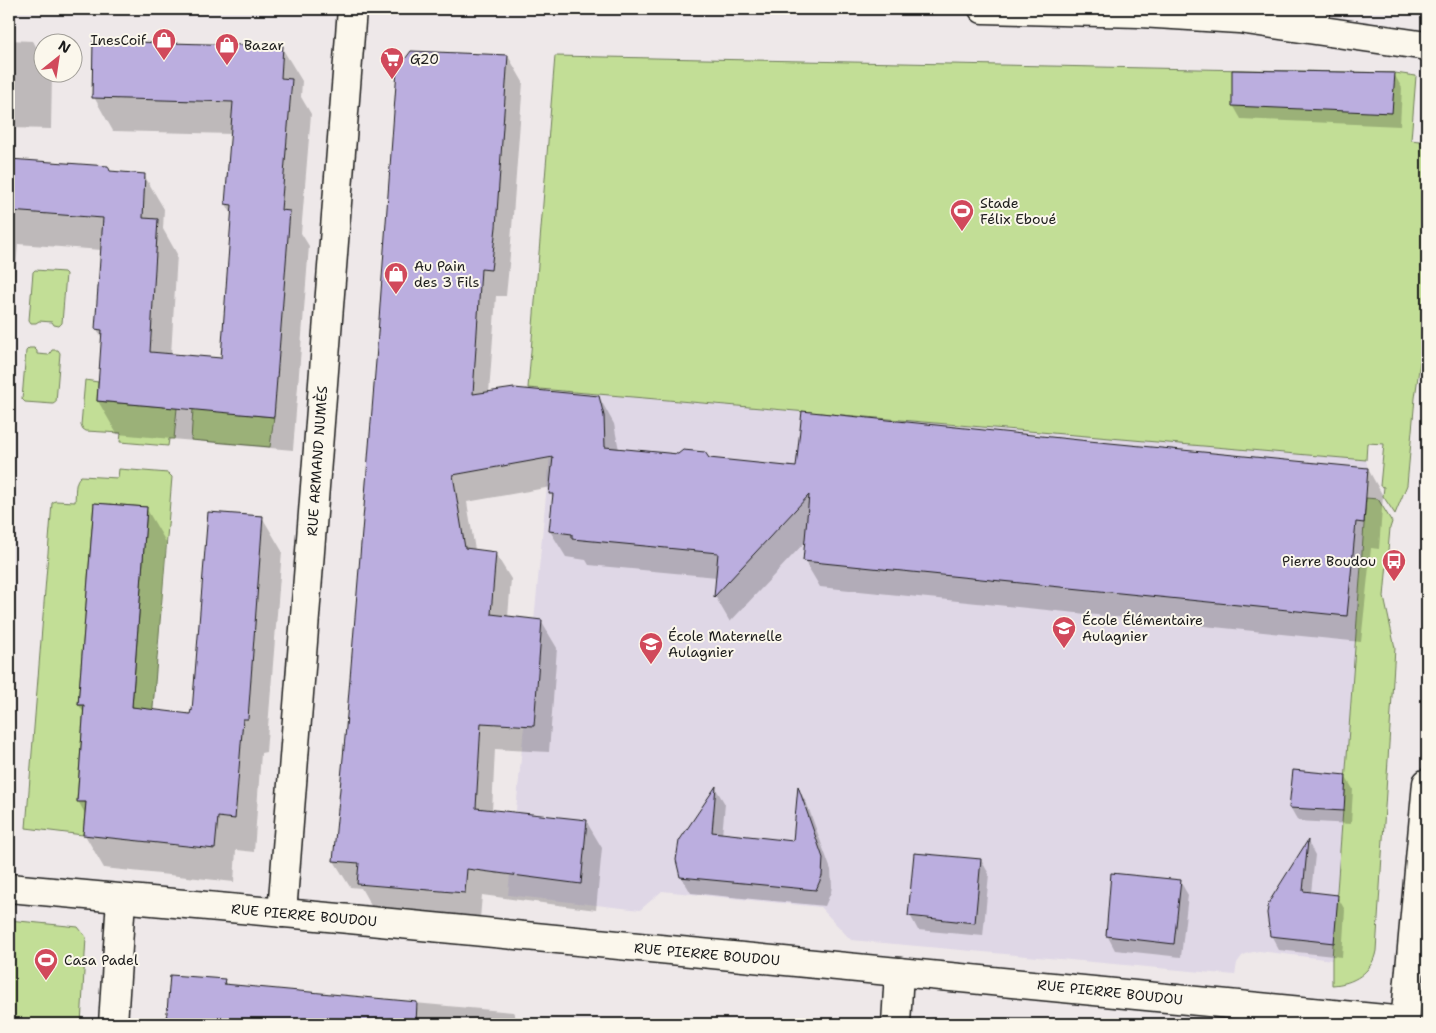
<svg xmlns="http://www.w3.org/2000/svg" width="1436" height="1033" font-family="'Shantell Sans',sans-serif">
<style>
.built{fill:#dfd7e6}
.green{fill:#c2de96;stroke:#6f7d59}
.shadow{fill:#0003}
.building{fill:#bbaedf;stroke:#1c1c1c}
.lines{fill:none;stroke-linecap:round;stroke-linejoin:round}
.minor-casing{stroke:#1c1c1c;stroke-width:31}
.major-casing{stroke:#1c1c1c;stroke-width:31}
.minor{stroke:#fbf7ec;stroke-width:28}
.major{stroke:#fbf7ec;stroke-width:28}
.labels{text-anchor:middle;dominant-baseline:central;stroke-width:4;stroke-linejoin:round;paint-order:stroke}
.poi-label{font-size:14px;fill:#1c1c1c;stroke:#fbf7ec;text-anchor:start}
.street-label{font-size:14px;fill:#1c1c1c;stroke:#fbf7ec}
</style>
<rect width="100%" height="100%" fill="#eee8e9"/>
<filter id="ink" filterUnits="userSpaceOnUse"><feTurbulence type="fractalNoise" baseFrequency=".02" numOctaves="2"/><feDisplacementMap in="SourceGraphic" scale="10" xChannelSelector="R" yChannelSelector="G"/><feConvolveMatrix kernelMatrix="1 2 1 2 8 2 1 2 1" color-interpolation-filters="sRGB"/></filter>
<g filter="url(#ink)">
<path class="built" d="M556,390L1366,460L1368,468L1332,960L1259,951L1248,953L1242,956L1237,963L1235,975L851,940L820,907L662,891L640,910L508,895Z"/>
<g class="green">
<path d="M555,56L1395,73L1416,76L1411,140L1427,142V311L1415,398L1407,485L1395,514L1383,496L1384,487L1380,486L1384,444L1367,443L1366,460L528,388Z"/>
<path d="M35,270L64,272L66,274L62,323L59,326L54,325L52,322L39,321L36,323H31L29,320L33,272Z"/>
<path d="M29,348H34L37,351V354L49,355L52,350H58L60,353L56,402L53,404L25,402L22,399L26,351Z"/>
<path d="M85,380L98,382L97,401L177,408L174,439H169L168,446L120,442L121,433L86,431L83,429L81,425Z"/>
<path d="M193,409L274,417L270,447L191,440Z"/>
<path d="M119,469L168,473L172,477L146,793L132,766L137,708L132,707L147,507L94,503L78,705H84L77,801L86,802L83,835L26,828L52,503L55,501L75,502C76,493 74,481 81,476L118,478Z"/>
<path d="M1366,498L1378,499L1392,522L1390,528L1384,597L1395,648L1376,951C1372,973 1353,984 1332,985V959Z"/>
<path d="M9,920L78,927L86,937L81,1024H9Z"/>
</g>
<g class="shadow">
<path d="M9,40L33,41L42,57V72H51L52,74L51,129L9,128Z"/>
<path d="M282,48L302,81L301,97L311,114L301,233L309,246L293,450L117,434L98,401L103,340L96,328L102,250L18,244L9,353V160L108,167L110,172L144,175L164,209L163,229L177,254L171,355L223,359L232,215L226,204L232,134L113,131L94,97Z"/>
<path d="M508,56L523,82L510,255L506,296H496L489,393L599,397L614,424L619,450L798,468L1368,469L1383,496L1379,549L1371,548L1361,642L820,587L804,560L806,541L730,622L715,596L717,577L589,565L586,560L566,557L550,531L554,499L551,493V487L467,502L475,550L495,553L511,579L508,617L541,621L557,648L549,752L495,749L492,811L586,821L602,848L596,910L482,895L480,919L374,911L361,888L350,887L334,861Z"/>
<path d="M1394,74L1402,88L1400,126L1241,119L1233,105Z"/>
<path d="M95,504L146,508L166,542L153,711L191,716L262,517L282,551L266,752L261,753L254,852L236,850L234,882L104,868L85,835L86,815L78,801L85,715L79,705Z"/>
<path d="M1345,776L1353,789L1351,824L1298,821L1290,807Z"/>
<path d="M716,789L725,804L722,835L794,842L799,790L807,804L831,870L832,886L831,892L825,906L691,893L681,876L682,838Z"/>
<path d="M1308,842L1315,855L1311,893L1337,896L1345,910L1342,957L1279,950L1271,935Z"/>
<path d="M981,860L989,874L983,936L918,930L910,915Z"/>
<path d="M1180,881L1188,895L1181,957L1115,950L1107,935Z"/>
<path d="M171,976L224,980L228,986L513,1012L517,1019L573,1024H167Z"/>
</g>
<g class="building">
<path d="M93,41L283,46L281,78L292,79L281,210L290,211L274,417L97,401L102,330L95,329L103,218L9,211V159L108,166L110,171L145,174L143,218L158,219L150,352L221,358L232,205L225,204L233,102L92,98Z"/>
<path d="M411,51L508,55L496,227L491,270L481,269L473,394L514,388L599,396L604,416L605,447L678,454L683,450L705,452L709,458L796,467L802,411L1089,441L1368,468L1364,523L1356,522L1347,616L803,561L809,495L714,597L718,553L572,539V534L549,531L553,494H549L553,457L453,475L465,548L496,552L491,614L542,620L534,726L481,723L476,808L587,820L581,884L467,869L465,893L357,884L359,863L333,861L346,727L376,361L397,70Z"/>
<path d="M1232,70L1395,73L1392,113L1232,106Z"/>
<path d="M94,503L147,507L132,707L190,714L191,710L192,711L208,512L263,516L248,719H243L235,819L218,817L215,849L83,835L86,802H77L84,705H78Z"/>
<path d="M1293,770L1346,775L1344,811L1289,808Z"/>
<path d="M716,786L712,832L793,841L798,786L823,858L822,876L816,890L680,877L676,860L679,841Z"/>
<path d="M1308,840L1303,891L1338,895L1334,943L1270,936L1267,913L1269,902Z"/>
<path d="M914,853L981,859L975,923L908,916Z"/>
<path d="M1111,873L1181,880L1174,944L1106,936Z"/>
<path d="M170,975L225,979L224,984L417,1002L416,1024H166Z"/>
</g>
<g class="lines">
<g class="minor-casing">
<g id="minor">
<path d="M9,888L339,918L1405,1021"/>
<path d="M282,913L352,9"/>
<path d="M113,1024L121,899"/>
<path d="M896,1024L899,972"/>
</g>
</g>
<g class="major-casing">
<g id="major">
<path d="M983,9L1140,13L1239,19L1427,46"/>
<path d="M1273,15L1317,9"/>
<path d="M1405,1024L1427,783"/>
</g>
</g>
<use href="#minor" class="minor"/>
<use href="#major" class="major"/>
</g>
</g>
<defs>
<g id="shop-pin" transform="scale(1.25)"><path d="M0 17L-7.5 6A9.5 9.5 0 1 1 7.5 6Z" fill="#d1495b" stroke="#fbf7ec"/><path d="M-5-2.5h2.3a2.7 3.5 0 0 1 5.4 0H5L5.5 6h-11ZM-1.5-2.5h3a1.5 2.3 0 0 0-3 0Z" fill="#fff"/></g>
<g id="supermarket-pin" transform="scale(1.25)"><path d="M0 17L-7.5 6A9.5 9.5 0 1 1 7.5 6Z" fill="#d1495b" stroke="#fbf7ec"/><path d="M-6-5.5h2.5l.6 2H6L4.5 2H-2.5L-4.4-4H-6ZM-1.5 3.2a1.3 1.3 0 1 0 .1 0ZM3 3.2a1.3 1.3 0 1 0 .1 0Z" fill="#fff"/></g>
<g id="stadium-pin" transform="scale(1.25)"><path d="M0 17L-7.5 6A9.5 9.5 0 1 1 7.5 6Z" fill="#d1495b" stroke="#fbf7ec"/><path d="M0-5a6.5 5 0 1 0 0 10a6.5 5 0 1 0 0-10ZM-3.5-1.8h7v3.6h-7Z" fill="#fff"/></g>
<g id="bus-pin" transform="scale(1.25)"><path d="M0 17L-7.5 6A9.5 9.5 0 1 1 7.5 6Z" fill="#d1495b" stroke="#fbf7ec"/><path d="M-5-6H5V4H4V6H2V4H-2V6H-4V4H-5ZM-3.5-4V0h7V-4ZM-3.5 1.2v1.5H-2V1.2ZM2 1.2v1.5H3.5V1.2Z" fill="#fff"/></g>
<g id="school-pin" transform="scale(1.25)"><path d="M0 17L-7.5 6A9.5 9.5 0 1 1 7.5 6Z" fill="#d1495b" stroke="#fbf7ec"/><path d="M0-5L7-2L0 1L-7-2ZM-4 1L0 2.5L4 1V4Q0 6-4 4Z" fill="#fff"/></g>
</defs>
<g fill-rule="evenodd">
<use href="#shop-pin" x="164" y="40"/>
<use href="#shop-pin" x="227" y="45"/>
<use href="#supermarket-pin" x="392" y="59"/>
<use href="#stadium-pin" x="962" y="211"/>
<use href="#shop-pin" x="396" y="274"/>
<use href="#bus-pin" x="1394" y="561"/>
<use href="#school-pin" x="1064" y="628"/>
<use href="#school-pin" x="651" y="644"/>
<use href="#stadium-pin" x="46" y="960"/>
</g>
<g class="labels">
<g class="poi-label">
<text x="146" y="40" text-anchor="end">InesCoif</text>
<text x="244" y="45">Bazar</text>
<text x="410" y="59">G20</text>
<text x="980" y="203">Stade<tspan x="980" dy="16">Félix Eboué</tspan></text>
<text x="414" y="266">Au Pain<tspan x="414" dy="16">des 3 Fils</tspan></text>
<text x="1376" y="561" text-anchor="end">Pierre Boudou</text>
<text x="1082" y="620">École Élémentaire<tspan x="1082" dy="16">Aulagnier</tspan></text>
<text x="668" y="636">École Maternelle<tspan x="668" dy="16">Aulagnier</tspan></text>
<text x="64" y="960">Casa Padel</text>
</g>
<g class="street-label">
<text transform="translate(317 461) rotate(-86)">RUE ARMAND NUMÈS</text>
<text transform="translate(304 915) rotate(5)">RUE PIERRE BOUDOU</text>
<text transform="translate(707 954) rotate(5)">RUE PIERRE BOUDOU</text>
<text transform="translate(1110 992) rotate(6)">RUE PIERRE BOUDOU</text>
</g>
</g>
<rect width="1436" height="1033" fill="none" stroke="#fbf7ec" stroke-width="30"/>
<rect x="15" y="15" width="1406" height="1003" fill="none" stroke="#1c1c1c" stroke-width="2" filter="url(#ink)"/>
<g transform="translate(58 58) rotate(30)"><circle r="24" fill="#fbf7ec" stroke="#a29f99"/>
<path d="M0-4L9 19L0 12L-9 19Z" fill="#d1495b"/>
<text y="-8" font-size="14" font-weight="bold" text-anchor="middle" fill="#1c1c1c">N</text>
</g>
</svg>
